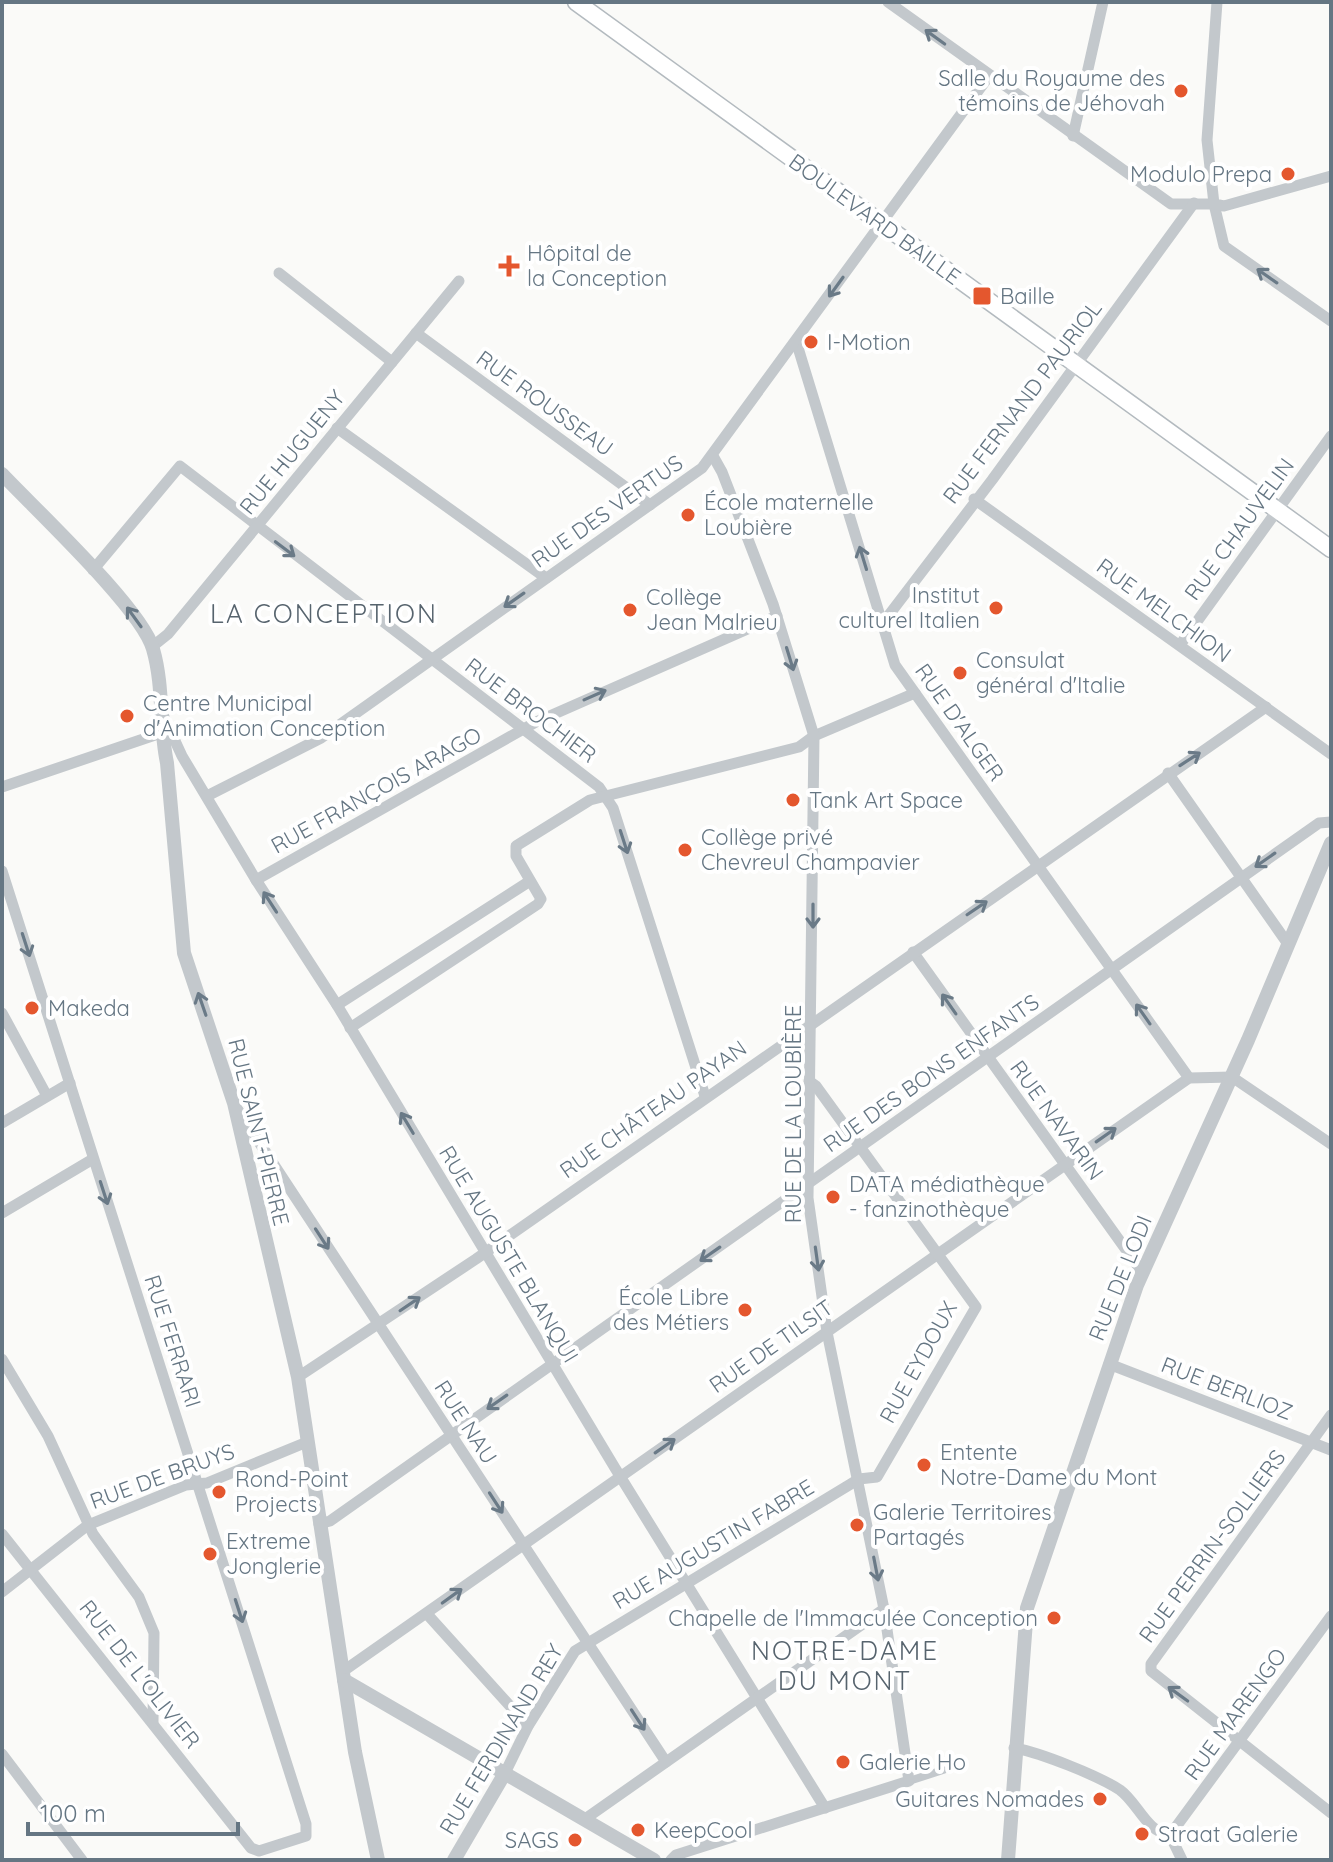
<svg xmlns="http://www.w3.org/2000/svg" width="1333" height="1862" font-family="Quicksand,sans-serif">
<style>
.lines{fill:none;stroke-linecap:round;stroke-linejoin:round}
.secondary-casing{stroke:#b3babf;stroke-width:19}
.pedestrian{stroke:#c3c8cc;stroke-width:8}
.minor{stroke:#c3c8cc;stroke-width:11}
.tertiary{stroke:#c3c8cc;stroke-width:14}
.secondary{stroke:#fff;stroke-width:16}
.oneway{stroke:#6a7a87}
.poi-dot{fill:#e4572e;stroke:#fff;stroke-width:3}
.labels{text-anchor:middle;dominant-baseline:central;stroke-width:8;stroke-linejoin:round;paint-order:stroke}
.poi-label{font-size:22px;fill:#657683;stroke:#fff;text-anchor:start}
.street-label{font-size:22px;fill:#657683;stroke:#fff}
.quarter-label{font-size:26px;letter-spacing:2px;fill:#57646e;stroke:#fff}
</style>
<rect width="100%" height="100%" fill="#fafaf8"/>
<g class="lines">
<g class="secondary-casing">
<path id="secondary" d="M576,2L1331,549"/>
</g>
<path class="pedestrian" d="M909,1781L943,1770"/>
<g class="minor">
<path d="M888,2L1171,204H1214L1224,246L1331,321"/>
<path d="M1217,2L1207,140L1214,204L1224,206L1331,176"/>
<path d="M1073,136L1103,2"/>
<path d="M279,273L392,362"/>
<path d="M416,333L650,505"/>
<path d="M796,341L895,665L1189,1078"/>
<path d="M337,428L546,578"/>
<path d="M974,499L1331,754"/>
<path d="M93,570L180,466L599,787L613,808L705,1096"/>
<path d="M882,624L992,480L1194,203"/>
<path d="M1180,645L1331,436"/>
<path d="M153,646L168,634L459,281"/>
<path d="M164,717L182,756L256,880L337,1005L615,1468L825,1808"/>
<path d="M1168,773L1288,944"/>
<path d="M2,787L161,733"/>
<path d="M207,796L321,738L702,468L989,76"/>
<path d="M2,871L306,1824V1836L259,1851L251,1848L2,1534"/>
<path d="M256,880L536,722L777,616"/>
<path d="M913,952L1142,1272"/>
<path d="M337,1005L530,881"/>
<path d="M2,1013L47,1096"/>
<path d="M350,1028L538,904L541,899L516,856V846L590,800L799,747L814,736L915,693"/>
<path d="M238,1110L666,1762"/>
<path d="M2,1123L70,1083"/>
<path d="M2,1213L93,1159"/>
<path d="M2,1359L48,1436L93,1534L139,1597L154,1633L153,1722"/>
<path d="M1109,1364L1331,1450"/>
<path d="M298,1377L476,1259L1266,707"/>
<path d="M1331,1415L1151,1664V1671L1331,1813"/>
<path d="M319,1524L330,1521L1319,823L1331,822"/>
<path d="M2,1592L88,1525L186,1485L207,1483L307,1442"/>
<path d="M427,1614L528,1726"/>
<path d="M342,1672L1189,1078L1232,1077L1331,1144"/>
<path d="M1014,1748C1039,1752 1099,1776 1120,1790C1138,1803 1146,1832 1170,1835"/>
<path d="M2,1754L82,1860"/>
<path d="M505,1773L528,1726L575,1651L859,1479L877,1477L976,1307L816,1086L809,1081"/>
<path d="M585,1819L884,1609"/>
<path d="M1170,1835L1331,1616"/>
<path d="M1170,1835L1182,1860"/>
<path d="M671,1860L676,1855L909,1781L884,1609L827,1332L808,1198L814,736L773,604L722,472L713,456"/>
</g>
<g class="tertiary">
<path d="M2,474C35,509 142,609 153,649C164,687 159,726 167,763L184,953L234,1103L298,1377L355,1752L378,1860"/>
<path d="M344,1680L654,1860"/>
<path d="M454,1860L505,1773"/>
<path d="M1008,1860L1027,1608L1137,1285L1248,1040L1331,843"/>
</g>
<use href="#secondary" class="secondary"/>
</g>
<defs><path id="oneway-shaft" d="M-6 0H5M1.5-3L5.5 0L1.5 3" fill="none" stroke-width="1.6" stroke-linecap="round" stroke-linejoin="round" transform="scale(2)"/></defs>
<g class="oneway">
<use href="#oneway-shaft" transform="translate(935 37) rotate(-144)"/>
<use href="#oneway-shaft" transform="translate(1267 276) rotate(-145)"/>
<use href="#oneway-shaft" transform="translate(836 287) rotate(126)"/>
<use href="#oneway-shaft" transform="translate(285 549) rotate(37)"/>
<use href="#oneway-shaft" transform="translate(863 558) rotate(-107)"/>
<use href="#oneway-shaft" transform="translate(514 600) rotate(145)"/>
<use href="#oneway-shaft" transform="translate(134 617) rotate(-126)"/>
<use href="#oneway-shaft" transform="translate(790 659) rotate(73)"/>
<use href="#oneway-shaft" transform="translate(595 695) rotate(-24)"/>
<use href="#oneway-shaft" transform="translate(1190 759) rotate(-33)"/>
<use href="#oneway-shaft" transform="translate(624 842) rotate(72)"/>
<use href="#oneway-shaft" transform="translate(1265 860) rotate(145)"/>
<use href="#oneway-shaft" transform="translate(270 902) rotate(-123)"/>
<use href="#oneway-shaft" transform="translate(977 908) rotate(-34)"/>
<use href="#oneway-shaft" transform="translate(813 916) rotate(90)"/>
<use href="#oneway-shaft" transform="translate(26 945) rotate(72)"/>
<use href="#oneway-shaft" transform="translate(202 1004) rotate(-109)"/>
<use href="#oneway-shaft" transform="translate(949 1004) rotate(-125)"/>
<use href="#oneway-shaft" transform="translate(1143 1014) rotate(-125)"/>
<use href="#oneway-shaft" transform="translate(407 1123) rotate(-121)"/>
<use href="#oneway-shaft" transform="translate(1106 1135) rotate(-35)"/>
<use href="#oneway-shaft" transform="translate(104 1193) rotate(72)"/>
<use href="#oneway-shaft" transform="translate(322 1239) rotate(57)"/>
<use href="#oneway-shaft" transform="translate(710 1254) rotate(145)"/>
<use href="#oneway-shaft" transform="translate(817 1259) rotate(82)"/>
<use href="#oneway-shaft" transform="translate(410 1304) rotate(-34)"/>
<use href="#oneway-shaft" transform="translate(497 1402) rotate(145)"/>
<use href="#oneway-shaft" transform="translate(665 1446) rotate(-35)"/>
<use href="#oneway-shaft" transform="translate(496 1503) rotate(57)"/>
<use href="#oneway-shaft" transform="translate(876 1569) rotate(79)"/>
<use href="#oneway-shaft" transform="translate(452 1596) rotate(-36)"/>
<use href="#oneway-shaft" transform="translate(239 1611) rotate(72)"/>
<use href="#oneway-shaft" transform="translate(1178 1694) rotate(-144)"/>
<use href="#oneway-shaft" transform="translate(638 1720) rotate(57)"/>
</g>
<g class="poi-dot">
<circle cx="1181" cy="91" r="8"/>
<circle cx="1288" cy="174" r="8"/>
<path d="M505 254h8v8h8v8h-8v8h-8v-8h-8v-8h8z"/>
<rect x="972" y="286" width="20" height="20" rx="4"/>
<circle cx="811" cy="342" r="8"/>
<circle cx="688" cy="515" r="8"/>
<circle cx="996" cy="608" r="8"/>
<circle cx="630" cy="610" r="8"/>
<circle cx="960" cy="673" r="8"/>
<circle cx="127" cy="716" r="8"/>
<circle cx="793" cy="800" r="8"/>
<circle cx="685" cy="850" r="8"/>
<circle cx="32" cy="1008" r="8"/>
<circle cx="833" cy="1197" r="8"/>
<circle cx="745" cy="1310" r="8"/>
<circle cx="924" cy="1465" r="8"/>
<circle cx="219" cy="1492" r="8"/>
<circle cx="857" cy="1525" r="8"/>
<circle cx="210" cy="1554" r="8"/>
<circle cx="1054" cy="1618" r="8"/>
<circle cx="843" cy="1762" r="8"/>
<circle cx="1100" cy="1799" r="8"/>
<circle cx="638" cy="1830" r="8"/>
<circle cx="1142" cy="1834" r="8"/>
<circle cx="575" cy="1840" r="8"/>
</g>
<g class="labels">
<g class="poi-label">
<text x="1165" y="78" text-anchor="end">Salle du Royaume des<tspan x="1165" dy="25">témoins de Jéhovah</tspan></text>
<text x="1272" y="174" text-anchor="end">Modulo Prepa</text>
<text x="527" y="253">Hôpital de<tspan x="527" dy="25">la Conception</tspan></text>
<text x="1000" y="296">Baille</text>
<text x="827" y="342">I-Motion</text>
<text x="704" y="502">École maternelle<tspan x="704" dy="25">Loubière</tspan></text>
<text x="980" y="595" text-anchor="end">Institut<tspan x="980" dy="25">culturel Italien</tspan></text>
<text x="646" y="597">Collège<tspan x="646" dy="25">Jean Malrieu</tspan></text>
<text x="976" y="660">Consulat<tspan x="976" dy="25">général d'Italie</tspan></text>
<text x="143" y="703">Centre Municipal<tspan x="143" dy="25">d'Animation Conception</tspan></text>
<text x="809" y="800">Tank Art Space</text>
<text x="701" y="837">Collège privé<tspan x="701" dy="25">Chevreul Champavier</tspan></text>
<text x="48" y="1008">Makeda</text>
<text x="849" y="1184">DATA médiathèque<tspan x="849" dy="25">- fanzinothèque</tspan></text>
<text x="729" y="1297" text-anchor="end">École Libre<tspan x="729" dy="25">des Métiers</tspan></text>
<text x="940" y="1452">Entente<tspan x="940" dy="25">Notre-Dame du Mont</tspan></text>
<text x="235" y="1479">Rond-Point<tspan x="235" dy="25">Projects</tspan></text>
<text x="873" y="1512">Galerie Territoires<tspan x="873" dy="25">Partagés</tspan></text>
<text x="226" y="1541">Extreme<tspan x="226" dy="25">Jonglerie</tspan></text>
<text x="1038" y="1618" text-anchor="end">Chapelle de l'Immaculée Conception</text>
<text x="859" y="1762">Galerie Ho</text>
<text x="1084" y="1799" text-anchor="end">Guitares Nomades</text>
<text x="654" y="1830">KeepCool</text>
<text x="1158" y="1834">Straat Galerie</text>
<text x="559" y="1840" text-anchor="end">SAGS</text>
</g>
<g class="street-label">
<text transform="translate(875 219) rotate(36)">BOULEVARD BAILLE</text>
<text transform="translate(1022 402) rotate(-53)">RUE FERNAND PAURIOL</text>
<text transform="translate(545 403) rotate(36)">RUE ROUSSEAU</text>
<text transform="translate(292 452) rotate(-51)">RUE HUGUENY</text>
<text transform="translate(607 511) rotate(-35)">RUE DES VERTUS</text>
<text transform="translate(1239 529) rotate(-54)">RUE CHAUVELIN</text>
<text transform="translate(1164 610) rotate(36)">RUE MELCHION</text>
<text transform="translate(531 710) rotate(37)">RUE BROCHIER</text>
<text transform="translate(960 722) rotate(55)">RUE D'ALGER</text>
<text transform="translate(376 790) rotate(-29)">RUE FRANÇOIS ARAGO</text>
<text transform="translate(931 1073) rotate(-35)">RUE DES BONS ENFANTS</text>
<text transform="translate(653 1109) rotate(-35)">RUE CHÂTEAU PAYAN</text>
<text transform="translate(793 1114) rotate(-90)">RUE DE LA LOUBIÈRE</text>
<text transform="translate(1057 1120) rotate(54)">RUE NAVARIN</text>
<text transform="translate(259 1132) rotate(76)">RUE SAINT-PIERRE</text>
<text transform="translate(509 1254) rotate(59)">RUE AUGUSTE BLANQUI</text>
<text transform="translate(1120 1278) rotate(-68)">RUE DE LODI</text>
<text transform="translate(173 1341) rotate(72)">RUE FERRARI</text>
<text transform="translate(771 1346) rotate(-35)">RUE DE TILSIT</text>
<text transform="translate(918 1362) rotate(-61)">RUE EYDOUX</text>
<text transform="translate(1227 1388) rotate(21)">RUE BERLIOZ</text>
<text transform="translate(466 1422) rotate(57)">RUE NAU</text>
<text transform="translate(162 1476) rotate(-20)">RUE DE BRUYS</text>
<text transform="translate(713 1544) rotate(-31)">RUE AUGUSTIN FABRE</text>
<text transform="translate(1212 1546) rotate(-54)">RUE PERRIN-SOLLIERS</text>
<text transform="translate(140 1674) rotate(52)">RUE DE L'OLIVIER</text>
<text transform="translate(1235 1714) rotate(-54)">RUE MARENGO</text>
<text transform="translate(501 1739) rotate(-59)">RUE FERDINAND REY</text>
</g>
<g class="quarter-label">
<text x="324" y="613">LA CONCEPTION</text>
<text x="845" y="1650">NOTRE-DAME<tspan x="845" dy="30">DU MONT</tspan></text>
</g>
</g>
<rect width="1333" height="1862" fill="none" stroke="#657683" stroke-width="8"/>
<path d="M28 1822v12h210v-12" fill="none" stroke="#657683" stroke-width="4"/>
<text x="40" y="1822" font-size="24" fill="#657683" stroke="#ffffff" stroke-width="6" paint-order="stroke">100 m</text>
</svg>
